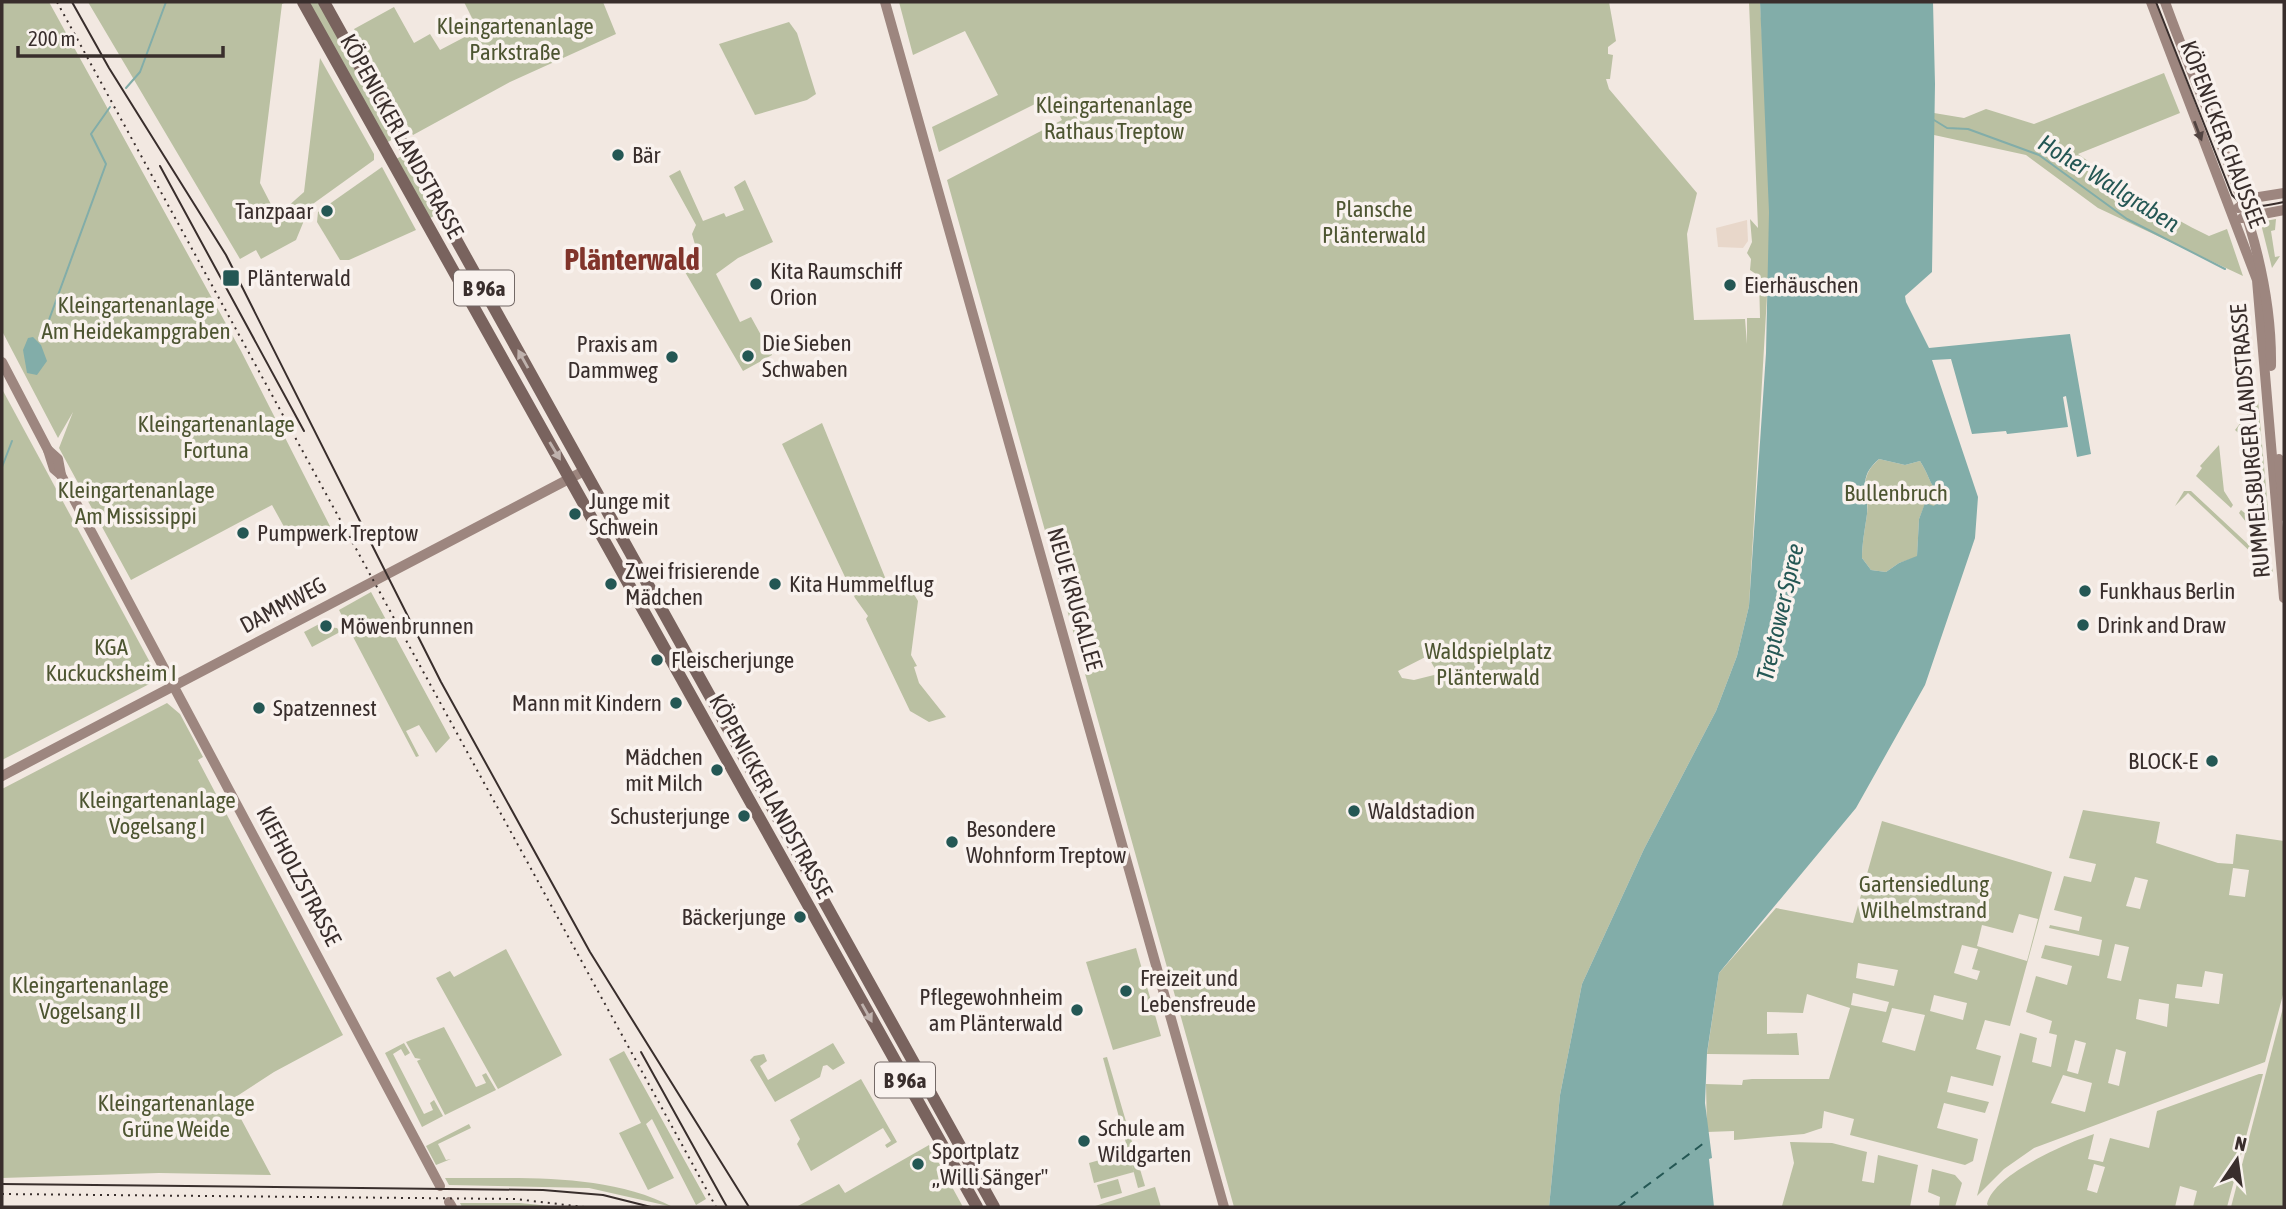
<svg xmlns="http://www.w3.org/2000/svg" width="2286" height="1209" font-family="'Asap Condensed',sans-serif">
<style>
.green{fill:#bac0a2;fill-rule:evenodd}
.plaza{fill:#e8d7ca}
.water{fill:#82ada9;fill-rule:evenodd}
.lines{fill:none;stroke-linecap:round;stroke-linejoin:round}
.stream{stroke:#82ada9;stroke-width:2}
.ferry{stroke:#245754;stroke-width:2;stroke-dasharray:9 7;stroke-linecap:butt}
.secondary{stroke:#9d867f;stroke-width:10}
.primary{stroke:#79635e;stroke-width:12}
.tram{stroke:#392e2c;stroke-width:2}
.rail{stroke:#392e2c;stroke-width:2;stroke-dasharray:2 5;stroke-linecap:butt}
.oneway{fill:#524441}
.oneway2{fill:#bfb2ad}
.poi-dot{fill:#245754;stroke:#f9f2ee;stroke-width:2.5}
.labels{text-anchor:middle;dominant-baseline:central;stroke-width:7;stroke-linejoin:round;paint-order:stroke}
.shield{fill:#f9f2ee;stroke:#736966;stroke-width:2}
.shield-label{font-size:21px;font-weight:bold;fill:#392e2c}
.park-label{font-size:23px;fill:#4d5531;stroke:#f9f2ee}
.street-label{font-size:23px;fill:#392e2c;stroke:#f9f2ee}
.poi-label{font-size:23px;fill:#392e2c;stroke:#f9f2ee;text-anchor:start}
.water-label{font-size:24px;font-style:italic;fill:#245754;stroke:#f9f2ee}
.district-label{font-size:30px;font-weight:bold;fill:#81342b;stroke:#f9f2ee}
</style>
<rect width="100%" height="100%" fill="#f2e8e1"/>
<g class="green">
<path d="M2,2H49L241,351L336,538L329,541L321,528L293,543L272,505L131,580L59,448L73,412L58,438L2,331Z"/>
<path d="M88,2H286L282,4L260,183L277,216L304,192L320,58L374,154V160L310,206L296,240L261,259L256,250L240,259Z"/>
<path d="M308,2H319L395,138L386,143Z"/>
<path d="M464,2H603L616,34L510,82L413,135L354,29L394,7L414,43L430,34L440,50L478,30Z"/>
<path d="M899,2H1609L1616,41L1608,47V54L1613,55L1610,79H1606L1609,89L1697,193L1687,234L1694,320L1745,319L1747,344V318H1760L1759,276L1750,270L1751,259L1747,253L1752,242L1750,219L1758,228L1749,2H1760L1776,271L1768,279L1749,606L1737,656L1716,711L1644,849L1582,984L1560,1095L1549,1207H1234L947,180L1062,120L1049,97L939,152L932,127L998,95L965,31L913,55ZM1445,647L1450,652L1430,660L1438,674L1414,680L1402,678L1398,671Z"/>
<path d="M789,22L797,33L816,94L807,100L755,115L719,44Z"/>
<path d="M2164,73L2180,113L2078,154C2120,184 2163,214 2209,236L2227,229L2243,276L2098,208L2026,155L1934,135V113L1964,118L1986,109L2034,124Z"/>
<path d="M404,155L438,214L428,219L396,159Z"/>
<path d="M382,167L416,230L349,260H340L317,222L318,212Z"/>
<path d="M680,170L703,221L724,213L726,217L744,210L734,187L745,180L773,242L738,258L716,274L740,322L751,317L772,355L743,371L678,260L696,248L692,234L696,225L669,176Z"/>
<path d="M2276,219L2275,230L2271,231L2275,257L2280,256L2272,268L2262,228L2265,221Z"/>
<path d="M2,389L159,679L2,760Z"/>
<path d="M2258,400L2269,520L2246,522L2239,513L2241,510L2246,514L2260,498L2255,448L2235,430Z"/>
<path d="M822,423L891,592L909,586L918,601L911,655L917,666L914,667L919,683L946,717L929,722L910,711L866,619L868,616L855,598L782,444Z"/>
<path d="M2219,445L2224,491L2233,505L2231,508L2196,476L2202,468L2200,466Z"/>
<path d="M1879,459L1905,465L1920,461C1928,473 1929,483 1939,494L1934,507L1925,504L1919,519L1917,557L1899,563L1886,572L1871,570L1862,558C1862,543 1865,529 1867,514C1870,490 1856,480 1879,459Z"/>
<path d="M2184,491H2191L2265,560L2272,566L2273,573L2188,493L2175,506Z"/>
<path d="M371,592L450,738L436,753L419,725L406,731L419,756L416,757L339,610Z"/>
<path d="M323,622L326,627L337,628L340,632L312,647L304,632Z"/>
<path d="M167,703L180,714L203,757L198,760L343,1035L274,1072L231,1100L271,1175L159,1173L2,1178V789Z"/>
<path d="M2083,810L2160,822L2156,843L2218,863L2233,864L2236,834L2284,841V991L2265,1062L2034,1148L2004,1169L1977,1196L2020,1033L2037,1038L2032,1062L2051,1067L2057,1035L2049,1033L2052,1021L2026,1012L2036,976L2067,985L2072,966L2041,958L2045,945L2099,956L2102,940L2049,928L2050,925L2079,931L2082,917L2054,910L2064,876L2091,882L2096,864L2069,858ZM2233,868L2249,870L2245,897L2229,895ZM2135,877L2148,880L2140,909L2126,906ZM2115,944L2129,947L2121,981L2107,978ZM2205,971L2223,974L2219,1004L2175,998L2177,984L2202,987ZM2139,999L2169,1004L2167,1027L2136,1019ZM2075,1040L2086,1043L2078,1074L2067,1071ZM2116,1049L2126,1052L2119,1086L2108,1083ZM2063,1075L2092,1083L2085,1112L2051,1103Z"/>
<path d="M1882,821L2052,872L2010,1026L1985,1020L1976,1049L2001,1056L1993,1086L1951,1076L1947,1092L1989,1102L1985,1113L1944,1103L1937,1128L1978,1139L1973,1161L1965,1165L1850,1135L1854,1119L1824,1111L1822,1128L1804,1134L1734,1140V1131L1707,1132L1706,1084L1742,1085L1743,1080L1752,1079H1829L1850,1008L1807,994L1803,1013L1767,1012V1034L1797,1033L1799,1055L1707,1054L1719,973L1776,908L1853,923ZM2019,914L2038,919L2027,961L1977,946L1982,925L2013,933ZM1962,945L1978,949L1972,969L1980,971L1977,980L1954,973ZM1858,963L1898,970L1894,986L1856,978ZM1853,993L1889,1002L1886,1012L1851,1005ZM1934,995L1967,1003L1963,1020L1930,1011ZM1892,1008L1925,1015L1915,1051L1882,1042Z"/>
<path d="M1136,948L1161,1036L1113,1050L1086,962Z"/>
<path d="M506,949L562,1055L498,1089L436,978L450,971L454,977Z"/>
<path d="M2284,1004V1207H2231Z"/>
<path d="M444,1027L476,1087L486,1083L482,1075L486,1073L496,1090L445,1115L417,1061L421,1059L415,1058L406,1042Z"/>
<path d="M404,1043L410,1053L405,1056L401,1049L393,1054L424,1114L433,1110L430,1103L434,1100L443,1116L422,1127L385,1053Z"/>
<path d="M833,1043L845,1063L833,1070L827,1065L823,1066L820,1077L775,1102L750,1060L754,1056L764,1054L767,1061L760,1066L768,1080Z"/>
<path d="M624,1051L706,1199L696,1205L652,1119L646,1124L674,1178L648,1190L619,1133L641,1123L609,1059Z"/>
<path d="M1107,1057L1145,1186L1138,1188L1103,1058Z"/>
<path d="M2259,1074H2263L2227,1207H2193L2197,1191L2180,1186L2175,1207H1989L1987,1204C1994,1174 2067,1143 2094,1134L2088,1159L2103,1162L2110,1138L2149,1148L2157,1111ZM2094,1164L2105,1167L2097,1193L2087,1190Z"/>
<path d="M861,1079L897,1142L887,1148L885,1145L891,1141L883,1128L811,1171L797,1144L800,1139L790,1120Z"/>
<path d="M469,1124L471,1128L438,1144L446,1160L451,1159L436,1165L426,1146Z"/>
<path d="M1790,1142L1832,1143L1867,1152L1862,1181L1874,1183L1878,1155L1918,1165L1910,1207L1782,1206L1794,1163Z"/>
<path d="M929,1145L963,1207H796L839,1184L845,1193Z"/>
<path d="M1128,1152L1134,1172L1094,1183L1089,1163Z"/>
<path d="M1932,1169L1955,1175L1962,1183L1955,1207H1939L1940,1197L1928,1192Z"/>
<path d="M445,1178C519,1179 605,1172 673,1207L589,1188L449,1185Z"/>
<path d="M1118,1179L1122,1193L1101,1199L1097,1185Z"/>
<path d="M1155,1187L1161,1207H1092Z"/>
<path d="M460,1203H520L560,1207H462Z"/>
</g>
<path class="plaza" d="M1747,220L1748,241L1743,248L1718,247L1716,228Z"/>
<g class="water">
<path d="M1760,2H1933L1935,84L1932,272L1905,296L1906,302L1929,348L2070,334L2091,454L2077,457L2066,396L2063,397L2068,427L2007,434L2006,431L1972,434L1951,359L1932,360L1978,497L1975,538L1925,685L1856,808L1719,973L1707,1053L1705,1103L1712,1158L1709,1159L1714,1207H1549L1560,1095L1582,984L1644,849L1716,711L1737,656L1749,606L1766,353L1769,212ZM1879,459L1905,465L1920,461C1928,473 1929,483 1939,495L1934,506L1925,503L1919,519L1917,556L1899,563L1886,572L1871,570L1862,558C1862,543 1865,529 1867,514C1869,490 1856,479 1879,459Z"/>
<path d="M28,338L33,337L41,345L47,361L37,375L27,373L23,350Z"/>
</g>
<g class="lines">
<g class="stream">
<path d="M126,88L140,72L166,2"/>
<path d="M1934,120L1947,128L1968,129L2039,155L2127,219L2225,269"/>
<path d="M42,339L106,164L91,134L110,107"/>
<path d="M2,467L12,441"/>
</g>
<path class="ferry" d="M1618,1207L1704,1143"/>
<g class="secondary">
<path d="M885,2L1224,1207"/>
<path d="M2151,2L2257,280L2284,598"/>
<path d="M2165,2C2207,121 2273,236 2271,366"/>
<path d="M2238,208L2259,197L2284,193"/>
<path d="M2242,218L2284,210"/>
<path d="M2,362L48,450L54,469L61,475L440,1186"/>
<path d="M48,450L58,459L61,475"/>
<path d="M2279,459L2284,516"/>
<path d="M2,776L584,471"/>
<path d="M449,1202L452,1207"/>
</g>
<g class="primary">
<path d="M303,2L977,1207"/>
<path d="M324,2L994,1207"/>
</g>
<g class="tram">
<path d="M72,2L109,68L226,255L441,682L590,952L749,1207"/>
<path d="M2156,2L2232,195C2247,212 2264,206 2284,202"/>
<path d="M160,166L304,431"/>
<path d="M641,1052L727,1207"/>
<path d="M2,1184L543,1190L603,1195L651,1207"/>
</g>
<g class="rail">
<path d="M57,2L716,1207"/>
<path d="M2,1194L515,1199L584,1207"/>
</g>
</g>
<defs><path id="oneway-solid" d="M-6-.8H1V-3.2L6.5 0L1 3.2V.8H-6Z" transform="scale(1.75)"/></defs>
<use class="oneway" href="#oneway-solid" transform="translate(2198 131) rotate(69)"/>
<g class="oneway2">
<use href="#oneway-solid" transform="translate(523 359) rotate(-119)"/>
<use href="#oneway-solid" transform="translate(555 451) rotate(59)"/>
<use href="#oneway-solid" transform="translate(867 1013) rotate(61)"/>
</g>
<g class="poi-dot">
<circle cx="618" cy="155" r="7"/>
<circle cx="327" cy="211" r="7"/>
<rect x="222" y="269" width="18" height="18" rx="3.5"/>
<circle cx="756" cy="284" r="7"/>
<circle cx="1730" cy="285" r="7"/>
<circle cx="748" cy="356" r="7"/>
<circle cx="672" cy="357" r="7"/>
<circle cx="575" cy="514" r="7"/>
<circle cx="243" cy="533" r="7"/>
<circle cx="611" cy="584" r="7"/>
<circle cx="775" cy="584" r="7"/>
<circle cx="2085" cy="591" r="7"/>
<circle cx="2083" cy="625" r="7"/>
<circle cx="326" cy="626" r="7"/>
<circle cx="657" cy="660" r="7"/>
<circle cx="676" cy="703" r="7"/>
<circle cx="259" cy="708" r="7"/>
<circle cx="2212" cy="761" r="7"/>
<circle cx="717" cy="770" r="7"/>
<circle cx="1354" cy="811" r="7"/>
<circle cx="744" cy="816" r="7"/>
<circle cx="952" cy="842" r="7"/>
<circle cx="800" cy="917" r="7"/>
<circle cx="1126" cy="991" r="7"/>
<circle cx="1077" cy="1010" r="7"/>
<circle cx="1084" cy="1141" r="7"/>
<circle cx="918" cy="1164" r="7"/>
</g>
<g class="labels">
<g class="shield">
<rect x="454" y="270.5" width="60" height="35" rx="5"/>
<rect x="875" y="1062.5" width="60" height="35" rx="5"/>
</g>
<g class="shield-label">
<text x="484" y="288">B 96a</text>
<text x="905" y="1080">B 96a</text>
</g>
<g class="park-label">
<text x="515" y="26">Kleingartenanlage<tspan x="515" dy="26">Parkstraße</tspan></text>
<text x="1114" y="105">Kleingartenanlage<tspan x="1114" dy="26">Rathaus Treptow</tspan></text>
<text x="1374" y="209">Plansche<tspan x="1374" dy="26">Plänterwald</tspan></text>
<text x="136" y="305">Kleingartenanlage<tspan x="136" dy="26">Am Heidekampgraben</tspan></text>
<text x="216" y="424">Kleingartenanlage<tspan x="216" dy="26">Fortuna</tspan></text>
<text x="136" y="490">Kleingartenanlage<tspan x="136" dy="26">Am Mississippi</tspan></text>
<text x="1896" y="493">Bullenbruch</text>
<text x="111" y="647">KGA<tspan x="111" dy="26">Kuckucksheim I</tspan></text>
<text x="1488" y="651">Waldspielplatz<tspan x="1488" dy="26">Plänterwald</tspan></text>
<text x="157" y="800">Kleingartenanlage<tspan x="157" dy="26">Vogelsang I</tspan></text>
<text x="1924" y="884">Gartensiedlung<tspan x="1924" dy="26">Wilhelmstrand</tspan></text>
<text x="90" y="985">Kleingartenanlage<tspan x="90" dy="26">Vogelsang II</tspan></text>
<text x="176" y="1103">Kleingartenanlage<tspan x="176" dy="26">Grüne Weide</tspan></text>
</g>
<g class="street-label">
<text transform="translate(2223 134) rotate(69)">KÖPENICKER CHAUSSEE</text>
<text transform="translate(402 136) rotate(61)">KÖPENICKER LANDSTRASSE</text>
<text transform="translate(2250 441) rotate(-95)">RUMMELSBURGER LANDSTRASSE</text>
<text transform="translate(1075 599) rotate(74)">NEUE KRUGALLEE</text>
<text transform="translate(283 605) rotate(-28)">DAMMWEG</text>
<text transform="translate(771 796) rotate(61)">KÖPENICKER LANDSTRASSE</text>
<text transform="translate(299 876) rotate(62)">KIEFHOLZSTRASSE</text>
</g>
<g class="poi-label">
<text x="632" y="155">Bär</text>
<text x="313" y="211" text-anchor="end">Tanzpaar</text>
<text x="770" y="271">Kita Raumschiff<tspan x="770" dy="26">Orion</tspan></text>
<text x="247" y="278">Plänterwald</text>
<text x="1744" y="285">Eierhäuschen</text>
<text x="762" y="343">Die Sieben<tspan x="762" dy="26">Schwaben</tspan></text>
<text x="658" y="344" text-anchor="end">Praxis am<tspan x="658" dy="26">Dammweg</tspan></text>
<text x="589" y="501">Junge mit<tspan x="589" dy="26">Schwein</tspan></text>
<text x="257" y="533">Pumpwerk Treptow</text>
<text x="625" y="571">Zwei frisierende<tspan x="625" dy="26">Mädchen</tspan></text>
<text x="789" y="584">Kita Hummelflug</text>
<text x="2099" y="591">Funkhaus Berlin</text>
<text x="2097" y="625">Drink and Draw</text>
<text x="340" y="626">Möwenbrunnen</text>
<text x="671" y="660">Fleischerjunge</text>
<text x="662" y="703" text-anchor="end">Mann mit Kindern</text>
<text x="273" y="708">Spatzennest</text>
<text x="703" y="757" text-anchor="end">Mädchen<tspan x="703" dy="26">mit Milch</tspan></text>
<text x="2198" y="761" text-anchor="end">BLOCK-E</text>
<text x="1368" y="811">Waldstadion</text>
<text x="730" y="816" text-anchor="end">Schusterjunge</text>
<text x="966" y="829">Besondere<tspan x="966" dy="26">Wohnform Treptow</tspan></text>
<text x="786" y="917" text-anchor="end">Bäckerjunge</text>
<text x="1140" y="978">Freizeit und<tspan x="1140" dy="26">Lebensfreude</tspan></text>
<text x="1063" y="997" text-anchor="end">Pflegewohnheim<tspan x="1063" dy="26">am Plänterwald</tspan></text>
<text x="1098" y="1128">Schule am<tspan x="1098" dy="26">Wildgarten</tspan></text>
<text x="932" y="1151">Sportplatz<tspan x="932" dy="26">„Willi Sänger"</tspan></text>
</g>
<g class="water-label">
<text transform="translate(2109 183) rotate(32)">Hoher Wallgraben</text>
<text transform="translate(1780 612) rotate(-77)">Treptower Spree</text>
</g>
<g class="district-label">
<text x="632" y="259">Plänterwald</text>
</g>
</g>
<rect width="2286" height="1209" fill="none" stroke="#392e2c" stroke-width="7"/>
<g transform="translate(2237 1160) rotate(13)" stroke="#f9f2ee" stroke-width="5" paint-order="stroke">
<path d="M0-5L12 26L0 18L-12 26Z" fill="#392e2c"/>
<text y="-10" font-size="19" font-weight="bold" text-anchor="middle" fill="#392e2c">N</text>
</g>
<path d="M18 46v10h205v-10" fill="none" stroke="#392e2c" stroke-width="3.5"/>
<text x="28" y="46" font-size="21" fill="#392e2c" stroke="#f9f2ee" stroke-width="5" paint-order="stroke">200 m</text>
</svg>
